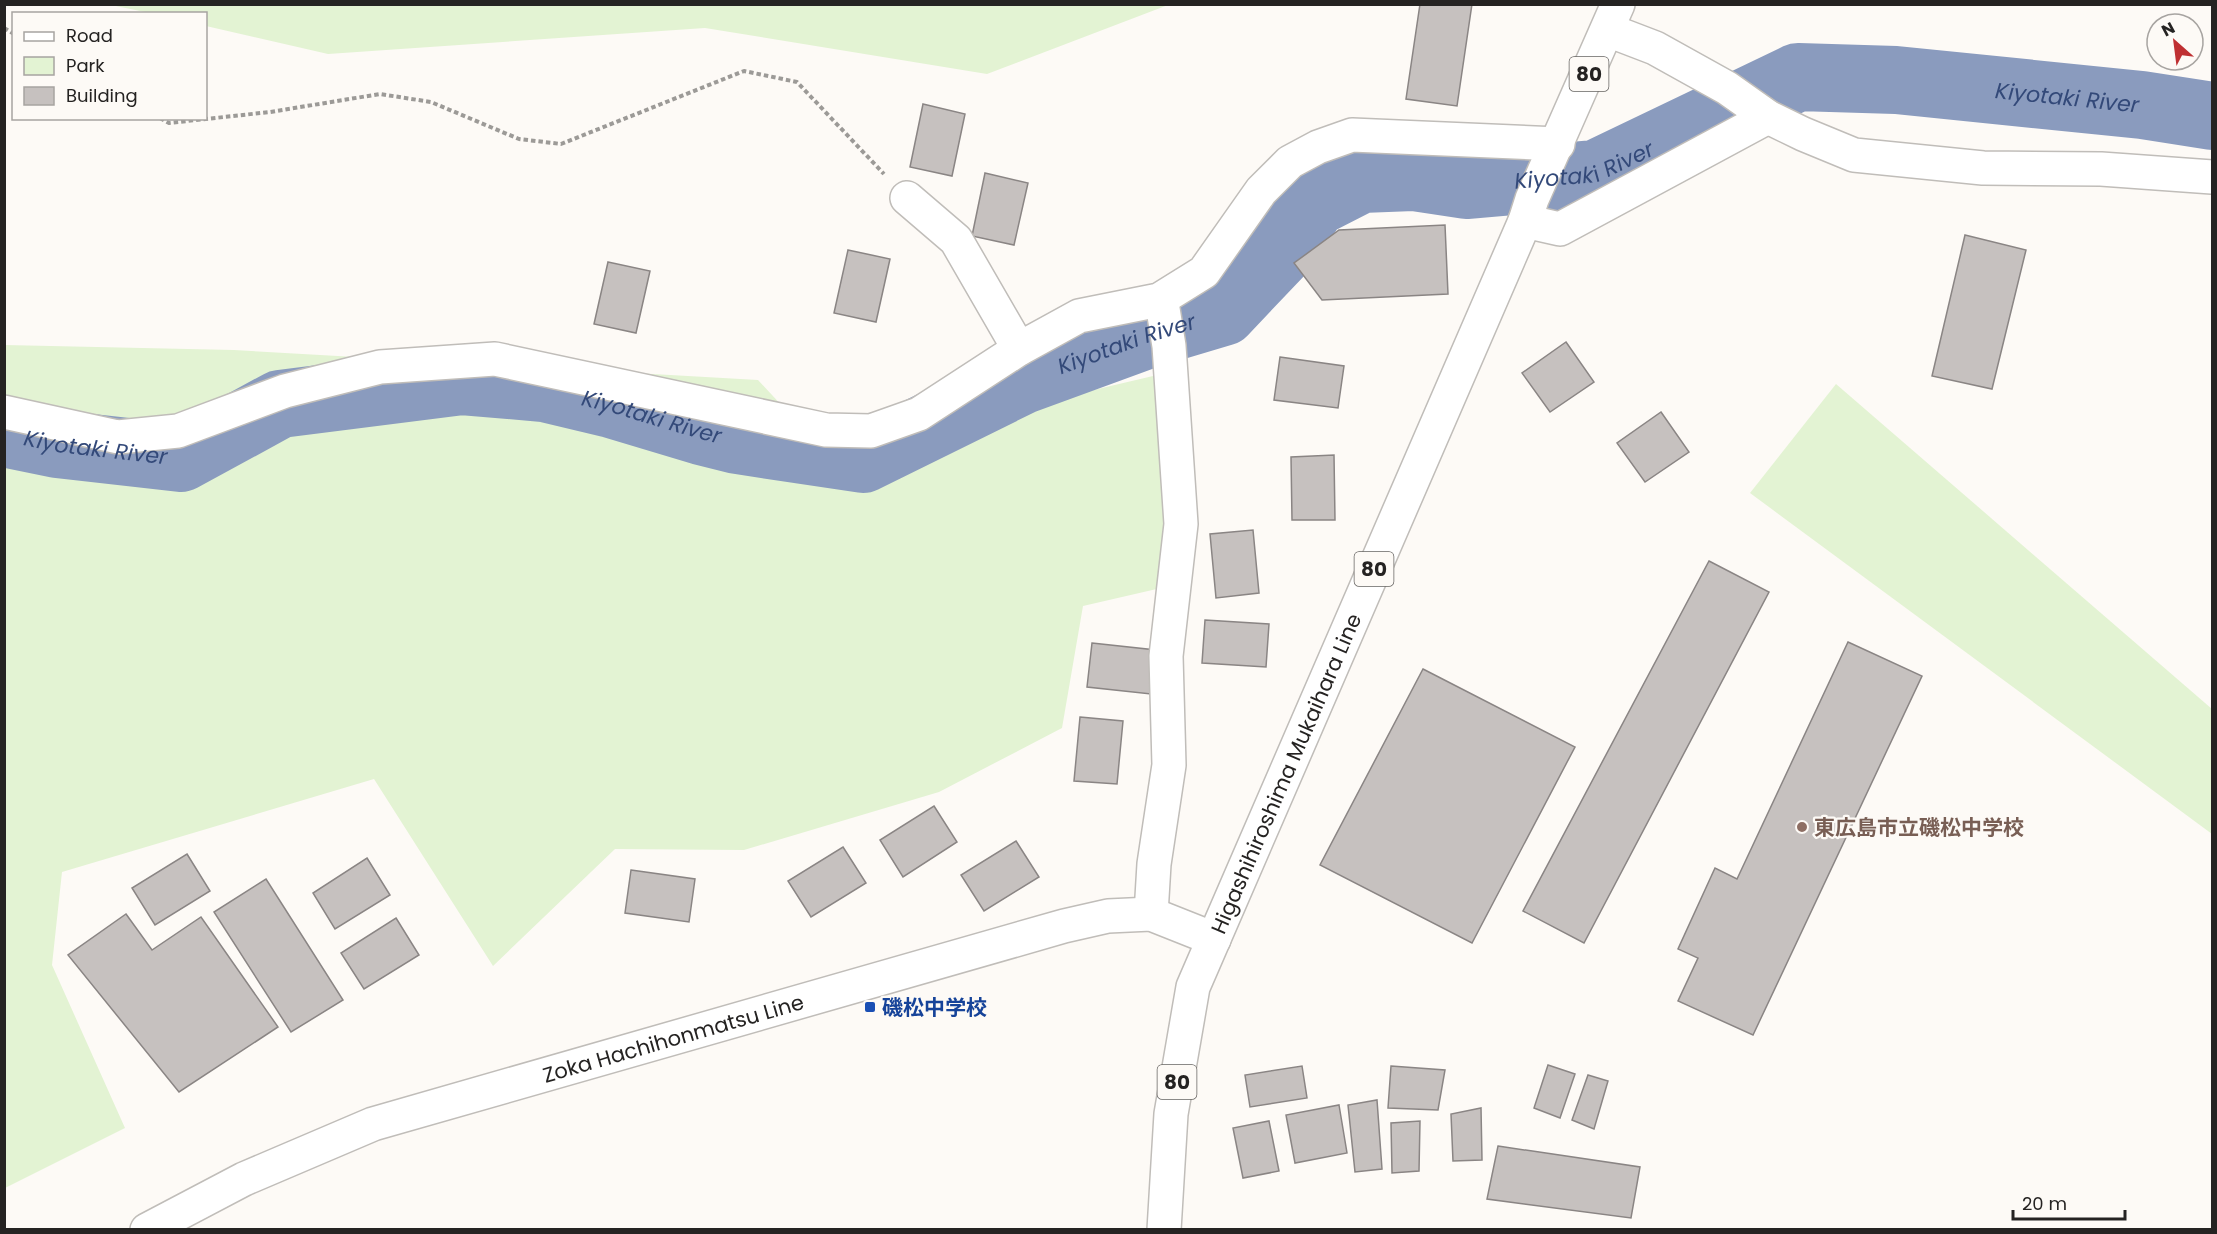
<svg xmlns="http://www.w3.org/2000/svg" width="2217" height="1234" font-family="Poppins,'Noto Sans JP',sans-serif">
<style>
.green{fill:#e3f3d3}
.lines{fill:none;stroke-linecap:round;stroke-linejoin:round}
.river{stroke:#8a9bbe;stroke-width:68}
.building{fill:#c6c1bf;stroke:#8a8584;stroke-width:1.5}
.street-casing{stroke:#c0bdb9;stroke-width:36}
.secondary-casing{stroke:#c0bdb9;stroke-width:36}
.primary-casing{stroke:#c0bdb9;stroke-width:36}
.path{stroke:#9c9a97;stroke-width:4;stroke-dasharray:4.5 3;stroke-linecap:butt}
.street{stroke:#fff;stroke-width:33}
.secondary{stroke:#fff;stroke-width:33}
.primary{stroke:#fff;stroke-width:33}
.education-dot{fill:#8d6e63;stroke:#fdfaf6;stroke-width:2}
.transit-dot{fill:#1a4fb4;stroke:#fdfaf6;stroke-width:2}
.labels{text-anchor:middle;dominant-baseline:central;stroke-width:4.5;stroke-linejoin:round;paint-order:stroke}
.shield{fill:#fdfaf6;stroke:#666462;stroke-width:1.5}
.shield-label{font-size:20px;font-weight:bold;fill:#252322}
.street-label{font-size:21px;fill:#252322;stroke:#fdfaf6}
.education-label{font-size:21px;font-weight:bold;fill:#785e54;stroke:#fdfaf6;text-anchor:start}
.transit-label{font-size:21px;font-weight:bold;fill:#164399;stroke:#fdfaf6;text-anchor:start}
.water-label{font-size:22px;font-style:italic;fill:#334979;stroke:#fdfaf6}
</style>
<rect width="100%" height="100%" fill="#fdfaf6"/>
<g class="green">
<path d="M111,5H1168L987,74L705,28L328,54L206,26V14L150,13Z"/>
<path d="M5,345L234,350L758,380L826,453L1170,372L1174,585L1083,606L1062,728L939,792L744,850L615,849L493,966L374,779L62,872L52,965L125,1128L5,1188Z"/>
<path d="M1836,384L2212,709V834L1750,493Z"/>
</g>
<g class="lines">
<path class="river" id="s1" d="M4,433L57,444L181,458L280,404L462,381L544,388L611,404L701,431L737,440L863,459L1023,380L1146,335L1223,312L1278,254L1314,203L1361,179L1413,177L1466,185L1596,174L1798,77L1896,80L2142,105L2212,116"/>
</g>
<g class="building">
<path d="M1420,4H1472L1457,106L1406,99Z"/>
<path d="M923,104L965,114L952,176L910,167Z"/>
<path d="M985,173L1028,183L1014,245L972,236Z"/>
<path d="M1445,225L1448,294L1322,300L1294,263L1339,230Z"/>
<path d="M1965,235L2026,250L1992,389L1932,376Z"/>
<path d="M848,250L890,259L876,322L834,313Z"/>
<path d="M608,262L650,271L636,333L594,324Z"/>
<path d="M1566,342L1594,382L1550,412L1522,373Z"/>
<path d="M1280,357L1344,366L1338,408L1274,400Z"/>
<path d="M1661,412L1689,452L1645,482L1617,443Z"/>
<path d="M1334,455L1335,520H1292L1291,457Z"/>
<path d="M1253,530L1259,593L1216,598L1210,534Z"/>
<path d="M1709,561L1769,592L1584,943L1523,911Z"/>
<path d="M1205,620L1269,624L1266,667L1202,663Z"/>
<path d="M1848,642L1922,676L1753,1035L1678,1001L1698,958L1678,949L1715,868L1737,879Z"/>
<path d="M1092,643L1156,650L1151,694L1087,687Z"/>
<path d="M1423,669L1575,747L1472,943L1320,865Z"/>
<path d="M1080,717L1123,721L1117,784L1074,781Z"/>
<path d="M934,806L957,842L903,877L880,840Z"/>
<path d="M1016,841L1039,877L984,911L961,875Z"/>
<path d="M843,847L866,883L811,917L788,881Z"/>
<path d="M187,854L210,891L155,925L132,888Z"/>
<path d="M367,858L390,895L335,929L313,893Z"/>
<path d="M631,870L695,879L689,922L625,913Z"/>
<path d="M266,879L343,1000L291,1032L214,912Z"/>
<path d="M126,914L152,950L201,917L278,1027L179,1092L68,955Z"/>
<path d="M396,918L419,955L364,989L341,953Z"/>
<path d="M1548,1065L1575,1074L1560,1118L1534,1108Z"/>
<path d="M1302,1066L1307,1098L1250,1107L1245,1075Z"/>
<path d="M1391,1066L1445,1070L1438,1110L1388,1108Z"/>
<path d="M1588,1075L1608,1081L1594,1129L1572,1120Z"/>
<path d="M1377,1100L1382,1169L1355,1172L1348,1105Z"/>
<path d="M1339,1105L1347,1153L1295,1163L1286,1115Z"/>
<path d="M1481,1108L1482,1160L1453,1161L1451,1114Z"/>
<path d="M1269,1121L1279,1171L1243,1178L1233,1128Z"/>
<path d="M1420,1121L1419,1171L1392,1173L1391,1123Z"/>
<path d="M1498,1146L1640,1167L1631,1218L1487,1199Z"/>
</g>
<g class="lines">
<g class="street-casing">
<g id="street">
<path d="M907,198L956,240L1019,349"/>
<path d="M1525,221L1560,229L1768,117"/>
<path d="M4,412L118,437L178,431L285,391L380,367L495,359L826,430L871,431L919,414L1019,349L1079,316L1159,300L1204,272L1261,191L1290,162L1318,147L1352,135L1558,144"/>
<path d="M1151,914L1154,864L1169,765L1166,656L1181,524L1169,346L1163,309L1159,300"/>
</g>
</g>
<g class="secondary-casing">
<g id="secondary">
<path d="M1608,30L1655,48L1727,88L1768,117L1803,134L1854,155L1983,168L2101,169L2212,177"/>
<path id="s2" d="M147,1230L244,1179L373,1124L1064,926L1108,916L1151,914L1214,939"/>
</g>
</g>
<g class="primary-casing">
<g id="primary">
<path id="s3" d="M1164,1230L1171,1114L1193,987L1525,221L1532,199L1618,4"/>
</g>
</g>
<g class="path">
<path d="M4,28L14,34"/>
<path d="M160,118L169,123L270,112L380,94L431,102L519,139L561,144L744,71L797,82L884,174"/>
</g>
<use href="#street" class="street"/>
<use href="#secondary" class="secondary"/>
<use href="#primary" class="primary"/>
</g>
<circle class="education-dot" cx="1802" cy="827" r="6"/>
<rect class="transit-dot" x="864" y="1001" width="12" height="12" rx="3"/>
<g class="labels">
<g class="shield">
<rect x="1569.5" y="57" width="39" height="34" rx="4.5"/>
<rect x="1354.5" y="552" width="39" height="34" rx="4.5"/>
<rect x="1157.5" y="1065" width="39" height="34" rx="4.5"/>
</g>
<g class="shield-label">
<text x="1589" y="74">80</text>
<text x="1374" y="569">80</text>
<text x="1177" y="1082">80</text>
</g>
<g class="street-label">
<text stroke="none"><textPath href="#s3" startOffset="478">Higashihiroshima Mukaihara Line</textPath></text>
<text stroke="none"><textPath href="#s2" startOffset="562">Zoka Hachihonmatsu Line</textPath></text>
</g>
<g class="education-label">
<text x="1814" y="827">東広島市立磯松中学校</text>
</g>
<g class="transit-label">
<text x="882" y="1007">磯松中学校</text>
</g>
<g class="water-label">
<text stroke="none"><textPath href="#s1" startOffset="2200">Kiyotaki River</textPath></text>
<text stroke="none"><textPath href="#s1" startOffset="1696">Kiyotaki River</textPath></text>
<text stroke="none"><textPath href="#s1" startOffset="1173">Kiyotaki River</textPath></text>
<text stroke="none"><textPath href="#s1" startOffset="669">Kiyotaki River</textPath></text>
<text stroke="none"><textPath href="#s1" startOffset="93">Kiyotaki River</textPath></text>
</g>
</g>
<rect width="2217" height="1234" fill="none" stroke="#252322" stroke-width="12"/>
<rect x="12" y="12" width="195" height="108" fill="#fdfaf6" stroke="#a7a4a1" stroke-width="1.5"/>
<rect x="24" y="32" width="30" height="9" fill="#ffffff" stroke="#a7a4a1" stroke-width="1.5"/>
<text x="66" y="42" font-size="18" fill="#252322">Road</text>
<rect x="24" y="57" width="30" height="18" fill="#e3f3d3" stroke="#a7a4a1" stroke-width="1.5"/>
<text x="66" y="72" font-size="18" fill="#252322">Park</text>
<rect x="24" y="87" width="30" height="18" fill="#c6c1bf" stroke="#a7a4a1" stroke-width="1.5"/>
<text x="66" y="102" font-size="18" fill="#252322">Building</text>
<g transform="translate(2175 42) rotate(332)"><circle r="28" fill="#fdfaf6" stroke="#a7a4a1" stroke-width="1.5"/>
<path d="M0-4.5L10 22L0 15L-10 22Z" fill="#bf3032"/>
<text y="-9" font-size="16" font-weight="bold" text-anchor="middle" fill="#252322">N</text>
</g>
<path d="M2013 1210v9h112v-9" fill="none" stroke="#252322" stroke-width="3"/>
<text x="2022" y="1210" font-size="18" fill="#252322" stroke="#fdfaf6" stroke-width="4.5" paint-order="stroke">20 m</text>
</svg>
